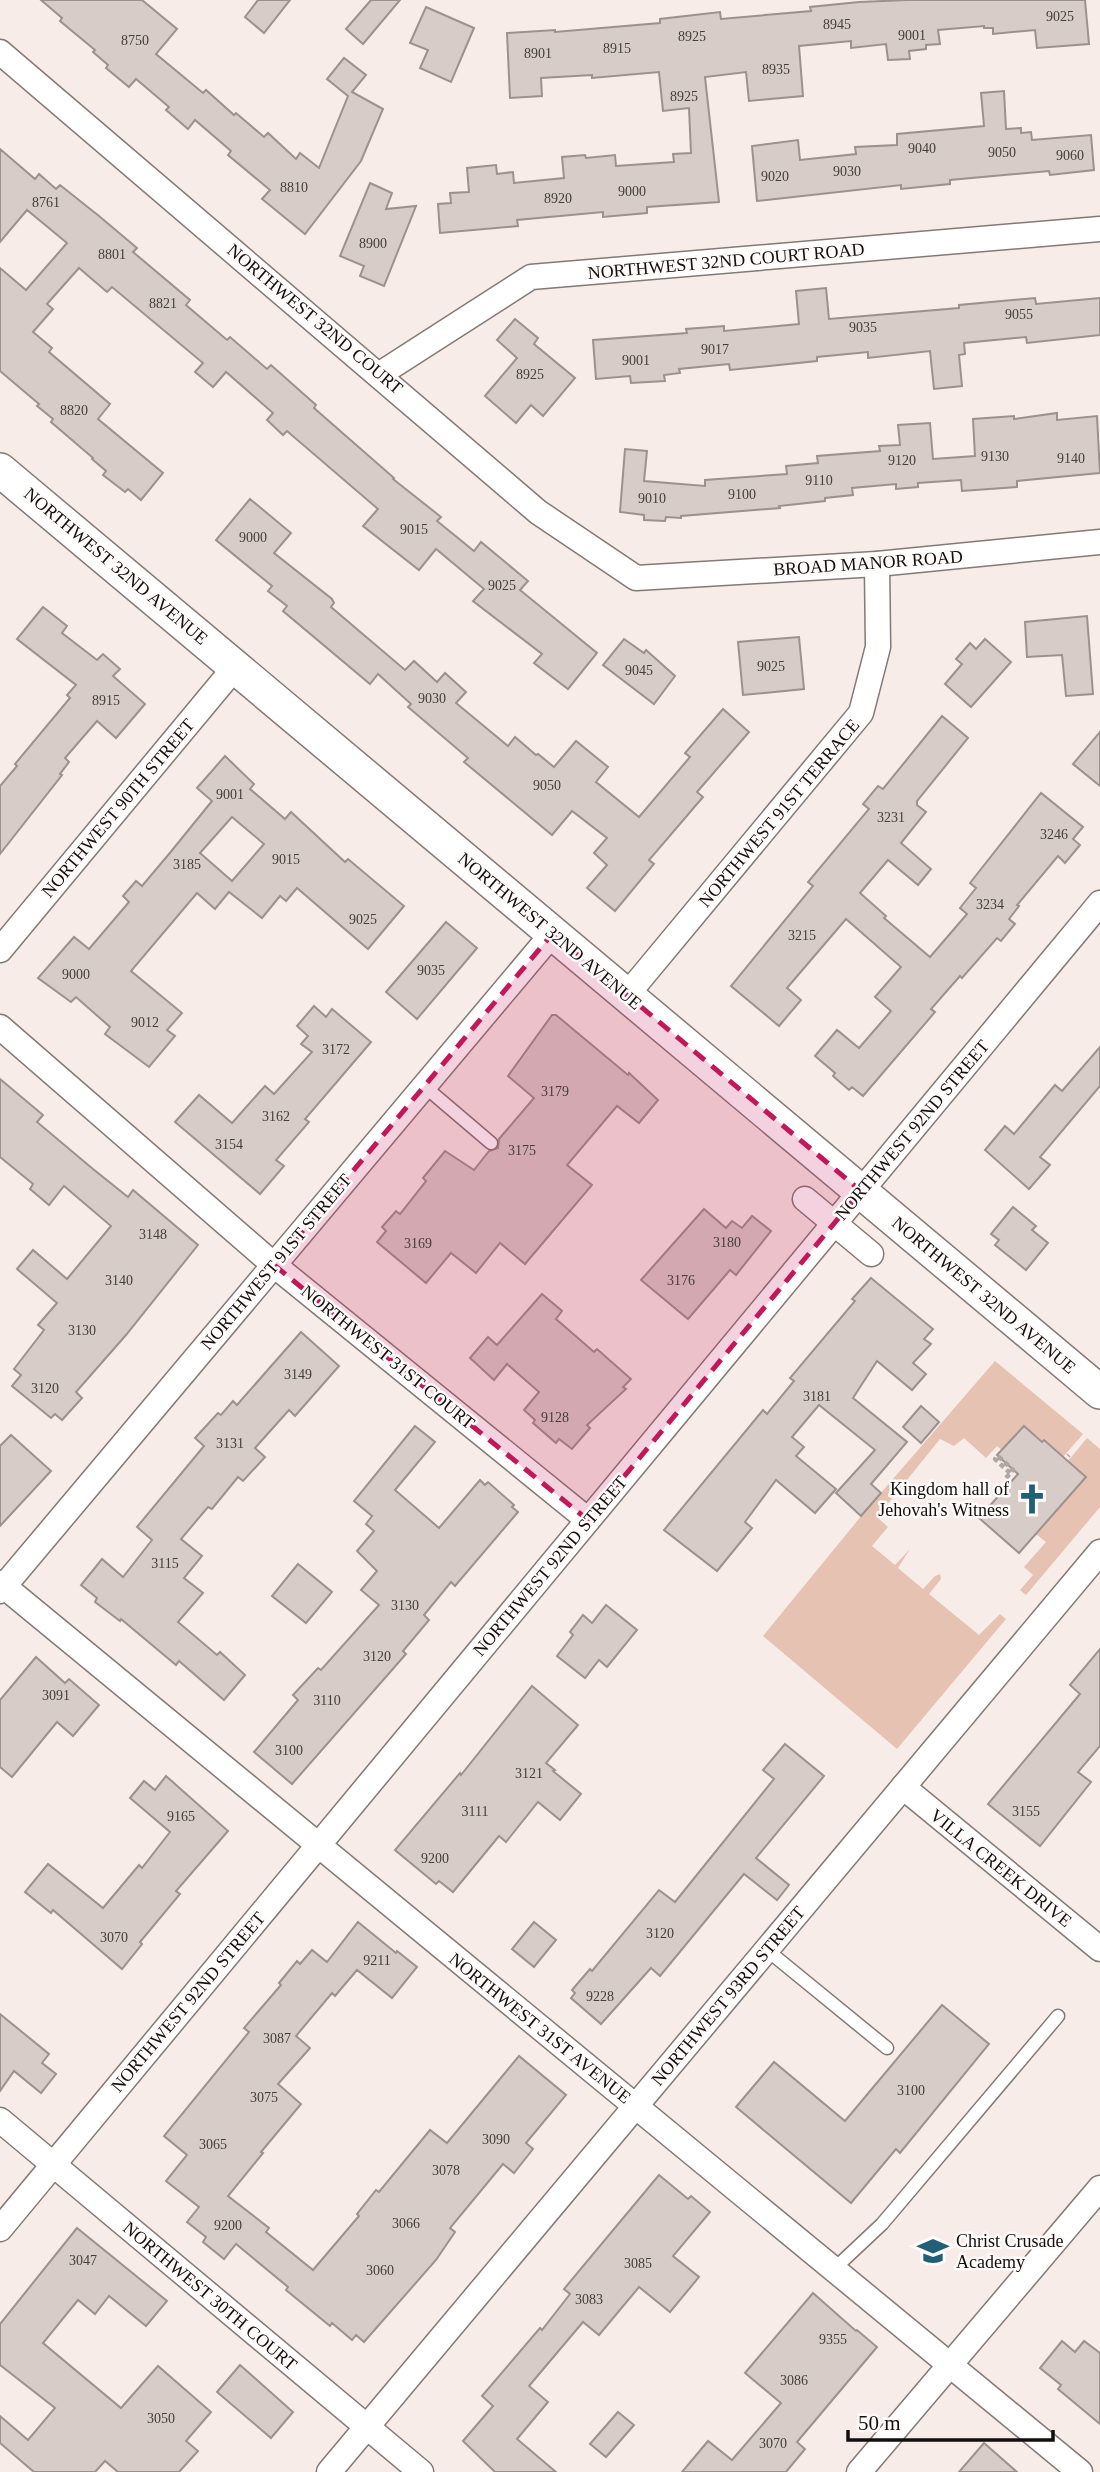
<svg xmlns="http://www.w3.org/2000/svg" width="1100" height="2472" font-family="Georgia,serif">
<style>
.green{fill:#e6c2b2}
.building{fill:#d7ccc7;stroke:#9c918d;stroke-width:2;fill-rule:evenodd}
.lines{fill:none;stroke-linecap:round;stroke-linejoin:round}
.lane-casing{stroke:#837975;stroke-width:15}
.street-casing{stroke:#837975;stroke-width:27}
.secondary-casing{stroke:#837975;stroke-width:36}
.path{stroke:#b0a7a3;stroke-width:4.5;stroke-dasharray:5 3.5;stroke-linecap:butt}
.lane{stroke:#fff;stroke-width:12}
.street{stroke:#fff;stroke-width:24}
.secondary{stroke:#fff;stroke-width:33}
.marked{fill:#c2185b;fill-opacity:0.2;stroke:#c2185b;stroke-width:5;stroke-dasharray:14 9;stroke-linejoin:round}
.labels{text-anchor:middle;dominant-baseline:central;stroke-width:5;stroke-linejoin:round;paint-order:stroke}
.number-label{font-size:14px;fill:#443e3c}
.street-label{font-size:18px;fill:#130f0e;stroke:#fefbfa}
.poi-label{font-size:18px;fill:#130f0e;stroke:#fefbfa;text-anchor:end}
</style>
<rect width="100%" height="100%" fill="#f7ece7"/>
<g class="green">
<path d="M995,1361L1083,1434L1063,1457L1024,1426L1002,1450L997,1446L986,1458L964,1438L954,1446L940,1439L877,1517L888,1527L872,1546L895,1565L910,1549L898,1568L923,1589L935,1576L940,1574L941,1579L929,1594L979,1635L1000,1614L1006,1619L897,1749L763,1636L867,1509Z"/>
<path d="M1087,1438L1100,1449V1507L1026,1595L1020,1590L1033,1575L1024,1567L1046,1542L1036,1534L1086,1477L1068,1461Z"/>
</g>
<g class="building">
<path d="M41,0H142L177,29L156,54L203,93L206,90L234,115L236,113L264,137L268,133L296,159L300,153L319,168L348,96L327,79L344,58L366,75L352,92L383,109L361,161L305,234L262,199L270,190L228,155L231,151L195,120L188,129L166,110L169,107L136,79L129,87L106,68L108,65L93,52L95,50L60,21L62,18Z"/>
<path d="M258,0H290L264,33L245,17Z"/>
<path d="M371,0H400L363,44L346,29Z"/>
<path d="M907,0H1085L1089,44L1037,48L1035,30L993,34V28H984V26L938,30L940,44L926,45V49L909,51L910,59L888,60L886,44L851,48V41L799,46L803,96L749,101L746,72L705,77L719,202L647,207V213L603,217V212L517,220L518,226L440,233L438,204L451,203L450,193L469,192L467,168L496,165L497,174L513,172L514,183L564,178L562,157L585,155L586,158L615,155L616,166L674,162L673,154L691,153L689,108L663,111L659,72L592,78V75L541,78L542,96L510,98L507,33L555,30V32L660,23V19L720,12L721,19L811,11L810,7L859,2Z"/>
<path d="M426,7L474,28L451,82L420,68L428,50L410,43Z"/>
<path d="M1004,91L1006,129L1021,128V133L1031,132L1032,140L1091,135L1094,170L1050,175L1049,171L950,180V184L901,189V185L757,201L752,146L798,140L800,160L856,154L855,147L897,145V134L984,126L981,93Z"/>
<path d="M0,149L35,179L39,174L56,189L60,185L99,216L137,248L133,252L190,300L186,305L227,340L230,337L267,369L271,365L316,405L314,408L394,478L393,479L441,517L437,521L474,551L481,542L528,581L520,590L597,653L568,689L534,663L542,654L473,601L484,589L436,549L419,570L363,526L378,509L287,431L283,435L267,420L273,413L226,372L213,387L195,372L203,363L112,287L107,292L79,268L47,304L53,309L33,332L52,348L49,352L110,404L98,419L163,473L141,500L128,489L125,492L103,475L106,471L92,459L93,458L51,422L53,419L37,406L39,404L0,371V268L26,290L67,243L27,210L0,242Z"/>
<path d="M370,183L392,193L386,209L416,206L384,286L360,276L364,266L340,256Z"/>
<path d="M826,288L829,319L959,308V305L1035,298L1036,304L1100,298V335L1027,343L1026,337L964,343L965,354L959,355L962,386L934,389L930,351L868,358V352L817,357V361L730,370L729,364L679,369L680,373L664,375L665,381L631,383L630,376L596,379L593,340L687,333L686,329L724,326V331L799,324L796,291Z"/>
<path d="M515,319L538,338L534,344L575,378L543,416L531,405L516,423L485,396L517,358L497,340Z"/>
<path d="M1057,413V420L1097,416L1100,473L1017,481V487L962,491L961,480L918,483V487L896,489V484L852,488L853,495L825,498V501L779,506L780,508L681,516V518L666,517L665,521L644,520V515L620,512L625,449L647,451L644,481L705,486V480L787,474L786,466L818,463L817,456L880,451L879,446L900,445L898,425L930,423L933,459L975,456L973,419L1014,416V419Z"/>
<path d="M250,499L291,533L274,553L332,599L334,603L331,607L405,670L414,661L437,682L445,673L466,692L456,703L508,746L515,737L536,755L538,754L554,767L576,741L608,767L596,782L639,817L690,757L685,753L723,709L749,732L697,792L703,797L649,860L654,864L615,911L587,888L607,865L594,853L607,838L572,811L552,835L464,762L468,758L408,707L411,704L378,674L370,684L283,611L287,606L268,591L272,586L216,540Z"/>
<path d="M43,607L67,626L62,633L97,660L103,654L120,669L113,676L145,704L116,738L97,721L65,758L69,762L60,774L62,775L0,854V786L17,766L15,764L70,698L67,695L76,685L17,639Z"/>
<path d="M1087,616L1093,694L1066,696L1062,655L1027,657L1025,622Z"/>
<path d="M799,637L804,689L743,695L738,642Z"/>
<path d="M624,639L644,653L646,650L675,676L654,704L603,665Z"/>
<path d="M985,639L1011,662L971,707L945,684L962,664L956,659L970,643L976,649Z"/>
<path d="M942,716L968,738L917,801V805L926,812L901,843L931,869L918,885L888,860L860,893L886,916L884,918L930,957L967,914L960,908L976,888L970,883L1041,793L1083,827L1073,839L1080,845L1065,863L1058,856L1017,905L1019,906L1009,919L1015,924L1001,941L997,938L962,978L960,976L931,1009L935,1012L863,1096L852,1087L849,1090L833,1076L835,1073L815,1056L837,1030L859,1048L891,1011L875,997L901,967L846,919L787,988L801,1000L779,1026L731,986L813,886L808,882L869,809L863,804L878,786L883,789Z"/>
<path d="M1100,732V786L1073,764Z"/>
<path d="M225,756L254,784L250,789L285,819L291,812L345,862L348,859L404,906L368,949L297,888L286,901L280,896L262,918L229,892L215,909L197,893L131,971L182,1013L167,1030L175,1036L149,1067L105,1034L110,1027L76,997L71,1002L38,978L74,937L89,949L129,902L123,896L136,881L142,886L169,854L212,801L197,788ZM232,817L264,844L232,881L200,853Z"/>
<path d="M446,922L477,948L417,1019L386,992Z"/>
<path d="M314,1006L326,1017L332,1009L371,1042L305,1119L309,1122L276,1160L284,1166L260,1194L175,1122L199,1095L232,1123L265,1086L274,1094L312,1052L301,1044L308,1036L297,1026Z"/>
<path d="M552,1015H556L628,1075L629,1073L658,1100L639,1123L617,1106L567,1165L592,1185L525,1264L500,1243L476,1273L451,1253L426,1283L377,1242L386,1231L382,1227L396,1211L400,1214L426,1181L423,1178L445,1151L474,1170L489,1151L498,1148L499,1139L534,1098L508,1076Z"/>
<path d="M1100,1047V1086L1040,1157L1050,1165L1029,1189L985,1150L1005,1126L1014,1134L1055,1085L1062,1091Z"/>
<path d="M0,1079L43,1115L37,1122L93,1169L128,1197L133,1190L198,1245L126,1335L76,1392L82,1398L62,1420L55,1414L51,1418L12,1386L21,1375L14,1369L44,1330L38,1325L57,1303L17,1269L33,1250L67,1279L111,1226L64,1186L49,1205L30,1189L33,1184L0,1157Z"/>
<path d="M1013,1207L1036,1226L1032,1230L1048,1243L1026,1270L995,1245L999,1240L991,1234Z"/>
<path d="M704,1209L726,1228L732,1221L742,1228L752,1216L771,1231L736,1275L730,1270L688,1319L641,1280Z"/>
<path d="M871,1278L933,1329L924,1339L931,1344L913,1363L926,1374L912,1390L877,1361L853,1398L907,1442L871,1484L881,1493L861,1516L836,1493L875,1450L819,1405L792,1437L804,1447L796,1456L836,1489L815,1513L776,1480L745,1522L752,1528L717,1571L664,1530L763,1410L767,1414L794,1381L790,1378L855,1301L852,1299Z"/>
<path d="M542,1294L562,1311L556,1319L594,1352L597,1349L631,1379L623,1387L626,1389L587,1425L590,1428L572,1449L559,1439L556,1443L533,1423L535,1420L524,1410L539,1392L507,1364L494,1380L470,1358L488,1337L497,1345Z"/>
<path d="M301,1332L339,1366L295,1416L289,1410L255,1448L265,1457L243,1481L238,1477L212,1509L208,1507L181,1539L202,1556L184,1578L203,1593L178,1622L217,1655L220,1652L245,1675L224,1700L179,1661L176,1665L121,1619L120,1621L95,1602L97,1598L81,1585L102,1559L123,1577L152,1540L137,1527L204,1446L195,1438L218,1413L221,1415L233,1401L237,1405Z"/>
<path d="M921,1406L939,1422L921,1443L903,1427Z"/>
<path d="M415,1426L435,1442L395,1490L439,1528L480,1480L485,1485L488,1482L514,1505L512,1507L518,1512L455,1586L451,1582L424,1615L429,1620L403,1651L406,1654L292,1784L254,1752L298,1700L293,1695L318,1668L321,1670L379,1605L361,1590L377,1571L357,1551L374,1531L366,1524L372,1516L354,1501Z"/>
<path d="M1024,1426L1042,1442L1044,1440L1086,1477L1019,1553L979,1518L1018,1474L997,1455Z"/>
<path d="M11,1435L51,1471L0,1526V1446Z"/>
<path d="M298,1564L332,1592L306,1623L272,1596Z"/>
<path d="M606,1605L637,1630L607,1667L599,1660L585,1678L557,1656L573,1635L570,1632L583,1615L592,1623Z"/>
<path d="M1100,1649V1746L1078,1772L1091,1782L1040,1846L988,1804L1080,1694L1070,1685Z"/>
<path d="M36,1657L65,1683L69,1679L99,1705L73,1736L57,1722L12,1777L0,1767V1700Z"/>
<path d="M532,1686L578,1725L546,1763L555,1770L553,1771L581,1794L560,1820L538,1802L506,1842L499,1836L453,1892L439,1881L436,1884L395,1850L460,1773L461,1775Z"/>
<path d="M785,1744L824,1776L756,1858L789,1885L777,1900L744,1874L660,1976L651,1968L601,2024L571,1998L575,1993L572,1990L590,1969L592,1971L659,1890L675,1902L774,1779L763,1770Z"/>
<path d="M166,1776L228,1831L176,1891L180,1894L140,1942L142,1944L122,1969L53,1910L51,1913L25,1892L48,1864L103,1908L139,1865L142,1868L170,1832L130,1798L144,1781L155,1790Z"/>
<path d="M358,1922L396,1953L397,1951L417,1967L392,1998L357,1970L335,1996L332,1993L296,2036L310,2048L278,2084L301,2104L261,2152L263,2153L228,2196L269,2228L266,2232L313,2270L359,2216L357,2214L376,2190L379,2192L430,2130L447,2143L519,2056L566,2095L526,2143L533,2149L514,2173L503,2164L450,2228L455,2232L436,2260L364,2342L356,2335L352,2340L332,2323L330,2326L286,2290L288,2287L236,2244L224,2259L203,2242L206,2237L187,2222L199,2207L166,2181L187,2155L164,2136L249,2032L244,2028L281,1985L279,1983L297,1961L300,1964L312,1950L327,1962Z"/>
<path d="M534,1922L556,1940L534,1967L512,1949Z"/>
<path d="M942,2005L989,2044L900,2153L896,2149L851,2203L736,2107L774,2062L845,2121Z"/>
<path d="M0,2014L49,2054L42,2063L56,2074L41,2093L14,2071L0,2091Z"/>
<path d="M659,2175L688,2199L691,2196L710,2212L673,2256L699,2277L670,2312L639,2287L599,2335L583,2322L529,2386L548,2402L517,2439L556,2472H495L463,2441L493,2406L482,2396L540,2328L542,2330L570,2294L564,2289Z"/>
<path d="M77,2228L167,2301L146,2326L109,2296L95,2314L78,2300L43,2343L121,2408L158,2366L211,2412L186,2441L198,2451L179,2472H118L105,2461L95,2472H34L0,2443V2416L28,2440L55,2408L0,2365V2324Z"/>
<path d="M813,2293L856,2331L857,2330L877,2347L797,2442L805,2449L786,2472H682L708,2441L732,2460L781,2403L745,2373Z"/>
<path d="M1062,2341L1075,2352L1084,2341L1100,2353V2424L1058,2389L1061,2385L1040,2368Z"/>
<path d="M240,2365L293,2412L271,2438L217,2392Z"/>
<path d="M618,2412L634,2425L606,2457L590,2444Z"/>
<path d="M984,2443L1017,2472H959Z"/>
</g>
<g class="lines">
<g class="lane-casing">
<g id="lane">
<path d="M424,1086L491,1143"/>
<path d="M767,1950L887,2048"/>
<path d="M833,2270L882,2224L1058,2016"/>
</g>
</g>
<g class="street-casing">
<g id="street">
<path d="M0,52L538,512L636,578L877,564L1100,542"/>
<path d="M380,374L531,277L1100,229"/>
<path d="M0,950L236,666"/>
<path d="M626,996L861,713L878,647L877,564"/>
<path d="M0,1027L274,1265L588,1520"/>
<path d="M805,1199L871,1254"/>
<path d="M0,1583L1080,2472"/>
<path d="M0,1591L553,933"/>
<path d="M903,1787L1100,1949"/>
<path d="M0,2120L421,2472"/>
<path d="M0,2229L1100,903"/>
<path d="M329,2472L1100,1552"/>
<path d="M859,2472L1100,2188"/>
</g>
</g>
<g class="secondary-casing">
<path id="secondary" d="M0,470L1100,1392"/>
</g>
<g class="path">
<path d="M1068,1456L1069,1455"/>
<path d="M1006,1478L1013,1470L998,1456L995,1459L1010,1473"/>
</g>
<use href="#lane" class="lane"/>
<use href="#street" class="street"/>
<use href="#secondary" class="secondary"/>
</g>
<path class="marked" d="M553,933L861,1191L588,1520L274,1265Z"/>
<defs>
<g id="church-bare" transform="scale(2.415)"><path d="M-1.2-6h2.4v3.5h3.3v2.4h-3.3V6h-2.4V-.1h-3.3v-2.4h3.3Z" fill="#205f75" stroke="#fefbfa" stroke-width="2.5" paint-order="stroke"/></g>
<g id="school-bare" transform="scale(2.415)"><path d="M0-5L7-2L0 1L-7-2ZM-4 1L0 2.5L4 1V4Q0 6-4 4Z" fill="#205f75" stroke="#fefbfa" stroke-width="2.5" paint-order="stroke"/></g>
</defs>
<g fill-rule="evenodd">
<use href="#church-bare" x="1032" y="1499"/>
<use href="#school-bare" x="933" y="2251"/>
</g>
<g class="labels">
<g class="number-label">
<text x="1060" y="16">9025</text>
<text x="837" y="24">8945</text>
<text x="912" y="35">9001</text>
<text x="692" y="36">8925</text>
<text x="135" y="40">8750</text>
<text x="617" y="48">8915</text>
<text x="538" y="53">8901</text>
<text x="776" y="69">8935</text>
<text x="684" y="96">8925</text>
<text x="922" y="148">9040</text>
<text x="1002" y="152">9050</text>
<text x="1070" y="155">9060</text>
<text x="847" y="171">9030</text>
<text x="775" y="176">9020</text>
<text x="294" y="187">8810</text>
<text x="632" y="191">9000</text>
<text x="558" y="198">8920</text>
<text x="46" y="202">8761</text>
<text x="373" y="243">8900</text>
<text x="112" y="254">8801</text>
<text x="163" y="303">8821</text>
<text x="1019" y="314">9055</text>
<text x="863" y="327">9035</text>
<text x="715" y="349">9017</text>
<text x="636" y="360">9001</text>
<text x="530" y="374">8925</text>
<text x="74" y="410">8820</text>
<text x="995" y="456">9130</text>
<text x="1071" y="458">9140</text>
<text x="902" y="460">9120</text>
<text x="819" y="480">9110</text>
<text x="742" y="494">9100</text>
<text x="652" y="498">9010</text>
<text x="414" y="529">9015</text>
<text x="253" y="537">9000</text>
<text x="502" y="585">9025</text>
<text x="771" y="666">9025</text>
<text x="639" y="670">9045</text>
<text x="432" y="698">9030</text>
<text x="106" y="700">8915</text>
<text x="547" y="785">9050</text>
<text x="230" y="794">9001</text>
<text x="891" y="817">3231</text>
<text x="1054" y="834">3246</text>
<text x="286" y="859">9015</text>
<text x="187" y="864">3185</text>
<text x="990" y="904">3234</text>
<text x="363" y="919">9025</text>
<text x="802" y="935">3215</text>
<text x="431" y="970">9035</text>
<text x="76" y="974">9000</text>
<text x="145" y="1022">9012</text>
<text x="336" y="1049">3172</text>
<text x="555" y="1091">3179</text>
<text x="276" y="1116">3162</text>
<text x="229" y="1144">3154</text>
<text x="522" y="1150">3175</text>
<text x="153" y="1234">3148</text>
<text x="727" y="1242">3180</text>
<text x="418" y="1243">3169</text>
<text x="119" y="1280">3140</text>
<text x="681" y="1280">3176</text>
<text x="82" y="1330">3130</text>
<text x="298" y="1374">3149</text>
<text x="45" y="1388">3120</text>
<text x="817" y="1396">3181</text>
<text x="555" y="1417">9128</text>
<text x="230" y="1443">3131</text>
<text x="165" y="1563">3115</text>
<text x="405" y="1605">3130</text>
<text x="377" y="1656">3120</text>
<text x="56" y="1695">3091</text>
<text x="327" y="1700">3110</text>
<text x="289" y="1750">3100</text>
<text x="529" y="1773">3121</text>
<text x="475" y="1811">3111</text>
<text x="1026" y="1811">3155</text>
<text x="181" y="1816">9165</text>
<text x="435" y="1858">9200</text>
<text x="660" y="1933">3120</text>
<text x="114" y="1937">3070</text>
<text x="377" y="1960">9211</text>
<text x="600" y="1996">9228</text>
<text x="277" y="2038">3087</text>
<text x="911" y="2090">3100</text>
<text x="264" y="2097">3075</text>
<text x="496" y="2139">3090</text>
<text x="213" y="2144">3065</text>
<text x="446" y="2170">3078</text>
<text x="406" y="2223">3066</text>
<text x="228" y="2225">9200</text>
<text x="83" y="2260">3047</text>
<text x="638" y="2263">3085</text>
<text x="380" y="2270">3060</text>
<text x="589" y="2299">3083</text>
<text x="833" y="2339">9355</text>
<text x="794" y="2380">3086</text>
<text x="161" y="2418">3050</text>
<text x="773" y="2443">3070</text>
</g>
<g class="street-label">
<text transform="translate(726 261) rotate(-5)">NORTHWEST 32ND COURT ROAD</text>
<text transform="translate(315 319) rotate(40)">NORTHWEST 32ND COURT</text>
<text transform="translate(868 563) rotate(-4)">BROAD MANOR ROAD</text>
<text transform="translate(116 566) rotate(40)">NORTHWEST 32ND AVENUE</text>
<text transform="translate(118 808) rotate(-50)">NORTHWEST 90TH STREET</text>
<text transform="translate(779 813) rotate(-50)">NORTHWEST 91ST TERRACE</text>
<text transform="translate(550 931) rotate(40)">NORTHWEST 32ND AVENUE</text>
<text transform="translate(912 1130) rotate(-50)">NORTHWEST 92ND STREET</text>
<text transform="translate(276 1262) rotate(-50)">NORTHWEST 91ST STREET</text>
<text transform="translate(984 1295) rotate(40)">NORTHWEST 32ND AVENUE</text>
<text transform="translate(388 1357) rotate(39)">NORTHWEST 31ST COURT</text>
<text transform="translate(550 1566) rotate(-50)">NORTHWEST 92ND STREET</text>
<text transform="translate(1001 1868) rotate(39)">VILLA CREEK DRIVE</text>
<text transform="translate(728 1996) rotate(-50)">NORTHWEST 93RD STREET</text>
<text transform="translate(188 2002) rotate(-50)">NORTHWEST 92ND STREET</text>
<text transform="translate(540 2028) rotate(39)">NORTHWEST 31ST AVENUE</text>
<text transform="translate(210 2296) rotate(40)">NORTHWEST 30TH COURT</text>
</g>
<g class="poi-label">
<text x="1009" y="1489">Kingdom hall of<tspan x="1009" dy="21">Jehovah's Witness</tspan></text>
<text x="956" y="2241" text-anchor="start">Christ Crusade<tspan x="956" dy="21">Academy</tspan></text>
</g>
</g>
<path d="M848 2430v10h205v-10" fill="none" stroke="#130f0e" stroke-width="3.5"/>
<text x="858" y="2430" font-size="21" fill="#130f0e" stroke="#fefbfa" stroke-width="5" paint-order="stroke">50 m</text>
</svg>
